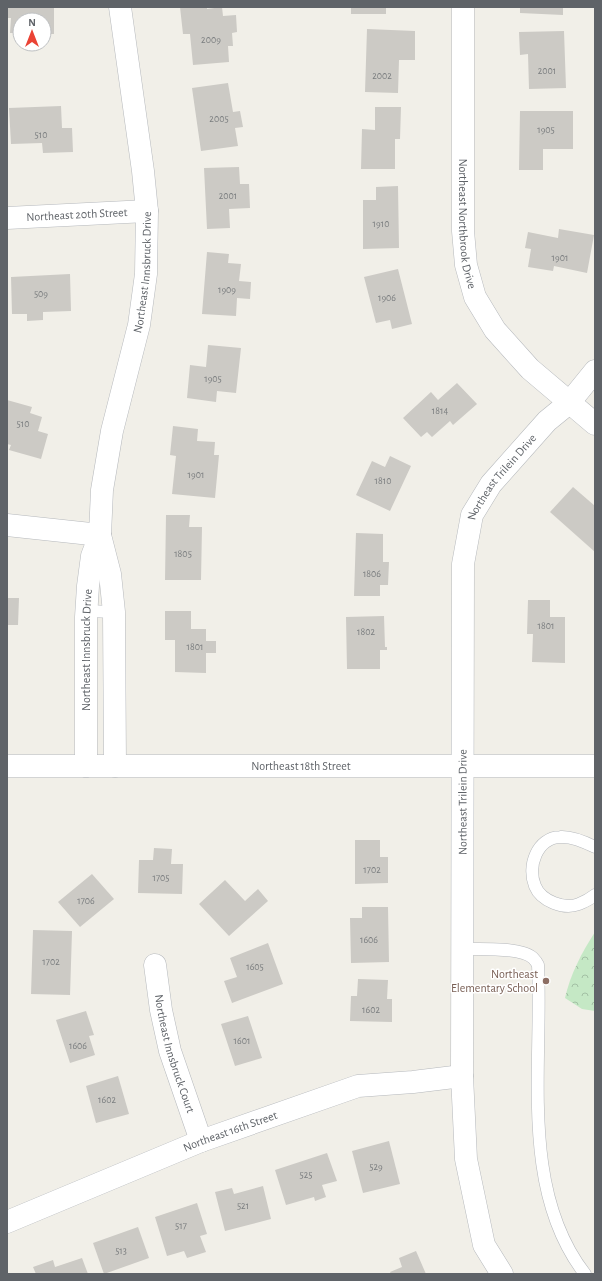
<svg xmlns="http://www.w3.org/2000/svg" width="602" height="1281" font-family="'Alegreya Sans',sans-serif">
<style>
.forest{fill:url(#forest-crowns)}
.building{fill:#cccac5}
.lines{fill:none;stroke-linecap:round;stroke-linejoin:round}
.service-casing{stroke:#b5b8bc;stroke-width:13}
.minor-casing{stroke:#b5b8bc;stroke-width:23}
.tertiary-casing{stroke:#b5b8bc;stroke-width:23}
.secondary-casing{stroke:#b6babf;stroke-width:23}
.service{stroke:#fff;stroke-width:12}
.minor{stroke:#fff;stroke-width:22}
.tertiary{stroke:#fff;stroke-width:22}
.secondary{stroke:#fff;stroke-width:22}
.education-dot{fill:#8d6e63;stroke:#fff;stroke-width:1.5}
.labels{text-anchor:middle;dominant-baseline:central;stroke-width:3;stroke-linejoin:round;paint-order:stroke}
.number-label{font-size:10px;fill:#7a7d7f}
.street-label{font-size:12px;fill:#5f6368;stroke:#fff}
.education-label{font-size:12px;fill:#785e54;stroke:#fff;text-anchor:end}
</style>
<defs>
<pattern id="forest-crowns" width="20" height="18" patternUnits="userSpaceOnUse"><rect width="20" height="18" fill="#c5e8c5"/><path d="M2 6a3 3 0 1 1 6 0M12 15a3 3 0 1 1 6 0" fill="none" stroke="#a3c0a4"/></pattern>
</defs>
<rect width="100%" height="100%" fill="#f1efe8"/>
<path class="forest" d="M595,932V1011L582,1009L565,998C570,975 582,952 595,932Z"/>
<g class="building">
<path d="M7,7H54V34H44V20H20V33H10L11,18H7Z"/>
<path d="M180,7H207V9L222,7L223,16L236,15L237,32L232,33L233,46H228L229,62L193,65L190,34H183Z"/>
<rect x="351" y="7" width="35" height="7"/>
<path d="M520,7H563V15L520,13Z"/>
<path d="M367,29L415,31V60H399L398,93L365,92Z"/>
<path d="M564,31L566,88L529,89L528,54L520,55L519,32Z"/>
<path d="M228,83L233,112L240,111L243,127L235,128L238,146L201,151L192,88Z"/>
<path d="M61,106L62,128H72L73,152L43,153L42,143L11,144L9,108Z"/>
<path d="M375,107H401L400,139H395V169H361L362,129L375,130Z"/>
<path d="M520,111H573V149H543V170H519Z"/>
<path d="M239,167L240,184H249L250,208L229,209L230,228L207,229L204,168Z"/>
<path d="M398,186L399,248L363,249V200H376V187Z"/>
<path d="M559,229L594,235L587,273L554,266L553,271L528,267L531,249L525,248L528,232L558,238Z"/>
<path d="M207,252L229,254L228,263L241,264L239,281L251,282L250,299L237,298L236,316L202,314Z"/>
<path d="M398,269L412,324L392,329L390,320L376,323L364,277Z"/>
<path d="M70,274L71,311L43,312V320L27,321V314H12L11,277Z"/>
<path d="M208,345L241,348L236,393L217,391L216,402L187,398L190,365L206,367Z"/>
<path d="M457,383L477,404L453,425L450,421L432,437L427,432L421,437L403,418L431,392L438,400Z"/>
<path d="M7,400L32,407L30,413L42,417L38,431L48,434L41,459L9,450L11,445L7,444Z"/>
<path d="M173,426L198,429L197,441L215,442L214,455H219L215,498L172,494L176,456L170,455Z"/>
<path d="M390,456L411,466L390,511L356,495L372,461L385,467Z"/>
<path d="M573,487L595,506V552L550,512Z"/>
<path d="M166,515H190L189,527H202L201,580H165Z"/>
<path d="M356,533L383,534V562H389L388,585H380V596H354Z"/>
<path d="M7,598H19L18,625H7Z"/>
<path d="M528,600H550V617H565V663L532,662L533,634H527Z"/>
<path d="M165,611H191V629H206V641H216V653H206V673L175,672V640H165Z"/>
<path d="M384,616L385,647H387V650H380V669H347L346,617Z"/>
<path d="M355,840H380V857H388V883L355,884Z"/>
<path d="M154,848L172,849L171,864H183L182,894L138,893L139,860H153Z"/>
<path d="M92,874L114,899L80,927L58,902Z"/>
<path d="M225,880L245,901L258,889L268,901L229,936L199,904Z"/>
<path d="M362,907H388L389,962L351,963L350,918H362Z"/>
<path d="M33,930L72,931L70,995L31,994Z"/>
<path d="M268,943L283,984L232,1003L224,981L237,977L230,958Z"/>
<path d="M358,979L388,980L387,999H392V1022L350,1021L351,996H357Z"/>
<path d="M86,1011L94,1035L89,1036L95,1055L70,1063L56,1020Z"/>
<path d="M248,1016L262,1058L235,1066L221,1024Z"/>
<path d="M118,1076L129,1114L96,1123L86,1086Z"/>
<path d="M389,1141L400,1184L363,1193L352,1151Z"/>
<path d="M327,1153L337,1181L322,1185L326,1197L315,1201L314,1197L286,1205L275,1170Z"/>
<path d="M263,1186L271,1219L225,1231L215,1192L232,1188L234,1194Z"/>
<path d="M197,1203L207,1234L200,1236L206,1252L187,1258L184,1251L167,1256L155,1217Z"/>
<path d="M138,1227L149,1258L104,1274L93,1243Z"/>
<path d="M416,1251L426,1274H391L390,1272L402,1267L399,1258Z"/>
<path d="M82,1258L88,1274H36L33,1267L53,1260L55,1267Z"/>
</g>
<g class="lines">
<g class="service-casing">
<g id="service">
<path d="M87,611L114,612"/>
<path d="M595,847C585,842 572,836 560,837C537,838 527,866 535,886C541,901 564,910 579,904C584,902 590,899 595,895"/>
<path d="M463,949C479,949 521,947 533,958C535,960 537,963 538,965C543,1065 519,1189 585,1274"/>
</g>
</g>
<g class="minor-casing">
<g id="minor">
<path id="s1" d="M463,7V231L466,265L475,297L495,330L530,369L595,424"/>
<path id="s2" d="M7,218L147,211"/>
<path d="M7,525L100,535"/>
<path d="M100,535L110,574L114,612L115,766"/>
<path id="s3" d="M86,766V617L88,586L92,556L100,535L102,490L112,431L139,325L146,274L147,211L143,171L120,7"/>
<path id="s4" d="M155,965L161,1010L170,1051L201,1141"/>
<path id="s5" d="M7,1222L201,1141L358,1086L413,1082L462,1076"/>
</g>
</g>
<g class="tertiary-casing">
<g id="tertiary">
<path id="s6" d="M502,1274L484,1245L466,1159L462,1076L463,564L472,515L491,484L547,421L569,403L595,371"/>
</g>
</g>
<g class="secondary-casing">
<g id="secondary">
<path id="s7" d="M7,766H595"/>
</g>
</g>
<use href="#service" class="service"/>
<use href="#minor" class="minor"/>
<use href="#tertiary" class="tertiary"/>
<use href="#secondary" class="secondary"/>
</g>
<circle class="education-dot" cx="546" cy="981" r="4"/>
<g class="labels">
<g class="number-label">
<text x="211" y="40">2009</text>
<text x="547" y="71">2001</text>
<text x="382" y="76">2002</text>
<text x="219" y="119">2005</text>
<text x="546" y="130">1905</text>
<text x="41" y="135">510</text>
<text x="228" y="196">2001</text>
<text x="381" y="224">1910</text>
<text x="560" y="258">1901</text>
<text x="227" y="290">1909</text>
<text x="41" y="294">509</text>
<text x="387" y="298">1906</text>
<text x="213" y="379">1905</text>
<text x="440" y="411">1814</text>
<text x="23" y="424">510</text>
<text x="196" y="475">1901</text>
<text x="383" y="481">1810</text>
<text x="183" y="554">1805</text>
<text x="372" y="574">1806</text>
<text x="546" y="626">1801</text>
<text x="366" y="632">1802</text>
<text x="195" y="647">1801</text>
<text x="372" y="870">1702</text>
<text x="161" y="878">1705</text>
<text x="86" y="901">1706</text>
<text x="369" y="940">1606</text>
<text x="51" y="962">1702</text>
<text x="255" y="967">1605</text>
<text x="371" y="1010">1602</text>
<text x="242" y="1041">1601</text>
<text x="78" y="1046">1606</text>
<text x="107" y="1100">1602</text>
<text x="376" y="1167">529</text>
<text x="306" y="1175">525</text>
<text x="243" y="1206">521</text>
<text x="181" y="1226">517</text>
<text x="121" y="1251">513</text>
</g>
<g class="street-label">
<text stroke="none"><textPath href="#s2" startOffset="70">Northeast 20th Street</textPath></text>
<text stroke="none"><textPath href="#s1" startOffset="217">Northeast Northbrook Drive</textPath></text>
<text stroke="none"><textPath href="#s3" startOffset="500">Northeast Innsbruck Drive</textPath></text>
<text stroke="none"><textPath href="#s6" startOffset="815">Northeast Trilein Drive</textPath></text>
<text stroke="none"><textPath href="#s3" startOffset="116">Northeast Innsbruck Drive</textPath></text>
<text stroke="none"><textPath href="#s7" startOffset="294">Northeast 18th Street</textPath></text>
<text stroke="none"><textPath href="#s6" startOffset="479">Northeast Trilein Drive</textPath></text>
<text stroke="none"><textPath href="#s4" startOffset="91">Northeast Innsbruck Court</textPath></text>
<text stroke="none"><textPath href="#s5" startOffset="241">Northeast 16th Street</textPath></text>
</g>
<g class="education-label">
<text x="538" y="974">Northeast<tspan x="538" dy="14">Elementary School</tspan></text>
</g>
</g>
<rect width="602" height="1281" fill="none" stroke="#5f6368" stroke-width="16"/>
<g transform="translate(32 32)"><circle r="19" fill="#ffffff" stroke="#bfc1c3"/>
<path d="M0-3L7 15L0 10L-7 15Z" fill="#ea4335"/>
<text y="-6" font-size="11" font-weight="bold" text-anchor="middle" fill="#5f6368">N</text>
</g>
</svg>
